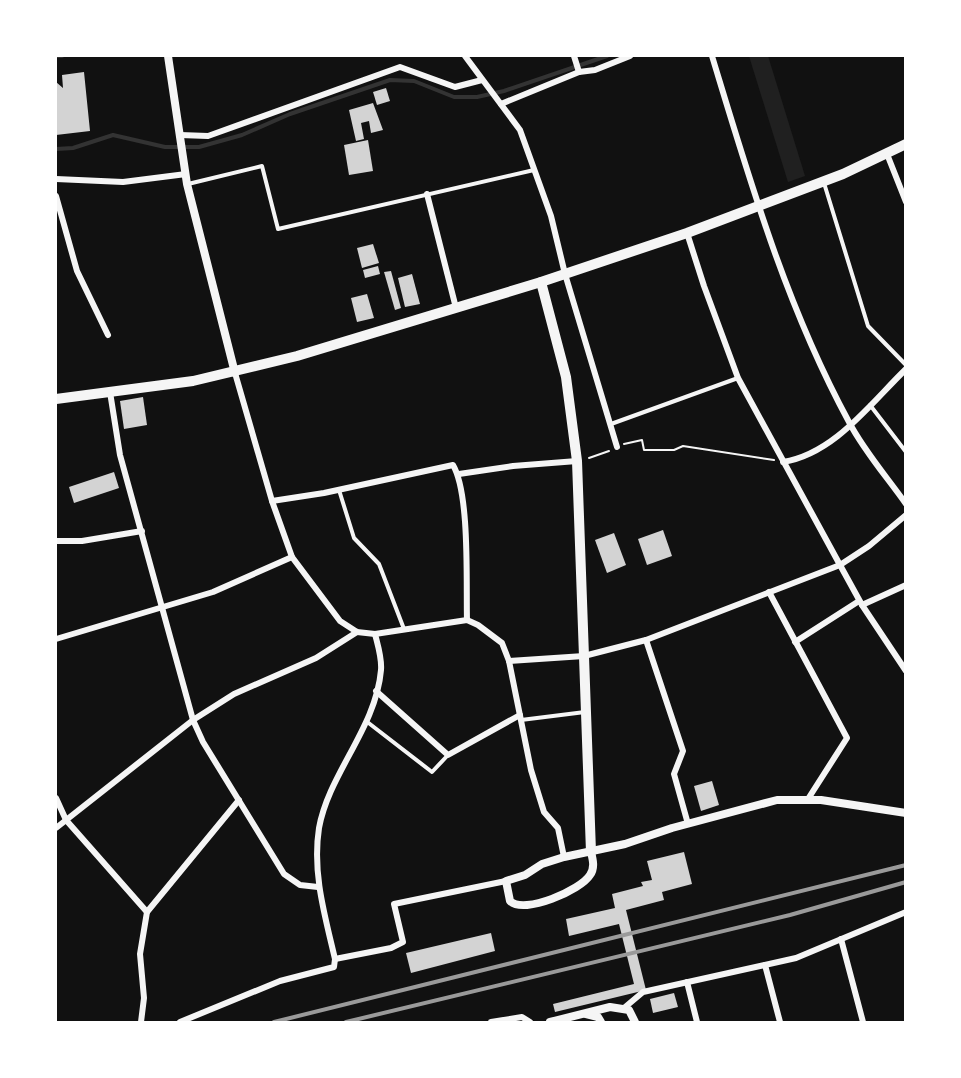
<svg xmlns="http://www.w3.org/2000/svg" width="961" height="1078" font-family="Mulish,sans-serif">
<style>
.green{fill:#202020}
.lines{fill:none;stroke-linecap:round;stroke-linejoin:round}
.stream{stroke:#333;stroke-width:4}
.building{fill:#d3d3d3}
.path{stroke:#f5f5f5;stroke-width:2}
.service{stroke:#f5f5f5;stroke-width:4}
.minor{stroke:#f5f5f5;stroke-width:6}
.tertiary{stroke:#f5f5f5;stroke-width:8}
.secondary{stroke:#f5f5f5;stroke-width:10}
.rail{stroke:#9a9a9a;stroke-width:4}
</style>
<rect width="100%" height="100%" fill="#111"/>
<path class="green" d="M749,56H768L805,176L788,182Z"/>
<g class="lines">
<g class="stream">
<path d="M56,56H62"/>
<path d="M56,149L73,148L113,135L165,147H199L242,135L290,114L390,80L414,81L454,97H477L504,91L607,56"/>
</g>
</g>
<g class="building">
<path d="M84,72L90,131L56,135V82L63,88L62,75Z"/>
<path d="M386,88L390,101L377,105L373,92Z"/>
<path d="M373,103L383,130L371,133L369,121L361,123L364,139L356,141L349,110Z"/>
<path d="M368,140L373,171L349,175L344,145Z"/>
<path d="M373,244L379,263L362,268L357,248Z"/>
<path d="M378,266L380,274L365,278L363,270Z"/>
<path d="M391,271L401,308L395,310L384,272Z"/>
<path d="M412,274L420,304L405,307L398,278Z"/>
<path d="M367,294L374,318L357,322L351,298Z"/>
<path d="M143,397L147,425L124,429L120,401Z"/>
<path d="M114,472L119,488L74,503L69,487Z"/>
<path d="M663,530L672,556L647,565L638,539Z"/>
<path d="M614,533L626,565L607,573L595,540Z"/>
<path d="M712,781L719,805L701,811L694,786Z"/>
<path d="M684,852L692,884L662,892L664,900L626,910L646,990L555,1012L553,1004L634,984L619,924L569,936L566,919L615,908L612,894L643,886L641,882L652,880L647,861Z"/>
<path d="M491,933L495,951L411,973L406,953Z"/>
<path d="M674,993L678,1007L653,1013L650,999Z"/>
</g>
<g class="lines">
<g class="path">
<path d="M624,444L642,440L644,450H674L683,446L774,460"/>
<path d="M589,458L609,451"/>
</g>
<g class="service">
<path d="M824,183L868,326L906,365"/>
<path d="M188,184L262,166L278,229L534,170"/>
<path d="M870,405L906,452"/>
<path d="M611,424L738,378"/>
<path d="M339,490L354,538L379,564L404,629"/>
<path d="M521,720L585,712"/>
<path d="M366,721L432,772L448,755"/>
</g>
<g class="minor">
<path d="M465,56L520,130L551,216L565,274L617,447"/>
<path d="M574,56L579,72"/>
<path d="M712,56C750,181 786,306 849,422C864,451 887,477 906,504"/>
<path d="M501,104L579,72L595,70L630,56"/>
<path d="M180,135L208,136L400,67L455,87L482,80"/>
<path d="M887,154L906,202"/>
<path d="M56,179L123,182L186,174"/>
<path d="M427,194L456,308"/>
<path d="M56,196L77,271L108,335"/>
<path d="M687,233L704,286L738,378L840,565L869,546L906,515"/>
<path d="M235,373L272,501L292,557L340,621L357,632L375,634L467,620L478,625L502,643L509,661L531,770L544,812L558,828L564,857"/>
<path d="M110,392L120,455L193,720L203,742L284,874L300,885L318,887"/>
<path d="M783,462C834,454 870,404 906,369"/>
<path d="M459,474L513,466L577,461"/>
<path d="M272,501L324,493L453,465C470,494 466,583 467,620"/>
<path d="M56,541H82L142,531"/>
<path d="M769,592L847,738L808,799"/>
<path d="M862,605L906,585"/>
<path d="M375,634C378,646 382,658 381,670C376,728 329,773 319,828C312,873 325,916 335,959L391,948L403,942L394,904L506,881"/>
<path d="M56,639L213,592L292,557"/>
<path d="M646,640L683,751L674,774L688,824"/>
<path d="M795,642L859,601"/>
<path d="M509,661L584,656L646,640L840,565L862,605L906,671"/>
<path d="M376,691L448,755L520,715"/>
<path d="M56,798L66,820L147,912"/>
<path d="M56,828L193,720L234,694L316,658L357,632"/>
<path d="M841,939L863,1022"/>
<path d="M765,965L780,1022"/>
<path d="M687,982L697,1022"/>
<path d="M624,1008L643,992L796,958L906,912"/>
<path d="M141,1022L144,998L140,954L147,912L239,800"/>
<path d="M180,1022L280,981L334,967L335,959"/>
<path d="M491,1022L522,1017L530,1022"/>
</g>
<g class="tertiary">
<path d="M168,56L187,184L235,373"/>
<path d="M591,852C593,860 595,868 590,875C581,890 524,915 510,901L506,881L525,875L542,864L564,857L625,844L672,828L777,800H821L906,813"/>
<path d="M586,1014L598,1017L601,1022"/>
<path d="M550,1022L610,1007L629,1010L635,1022"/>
</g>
<g class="secondary">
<path d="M541,282L566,377L577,461L591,852"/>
<path d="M56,399L193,381L297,356L541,282L687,233L843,174L906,144"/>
</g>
<g class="rail">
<path d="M274,1022L906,865"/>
<path d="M346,1022L790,915L906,882"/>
</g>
</g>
<rect width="961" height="1078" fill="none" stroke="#ffffff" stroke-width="114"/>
</svg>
